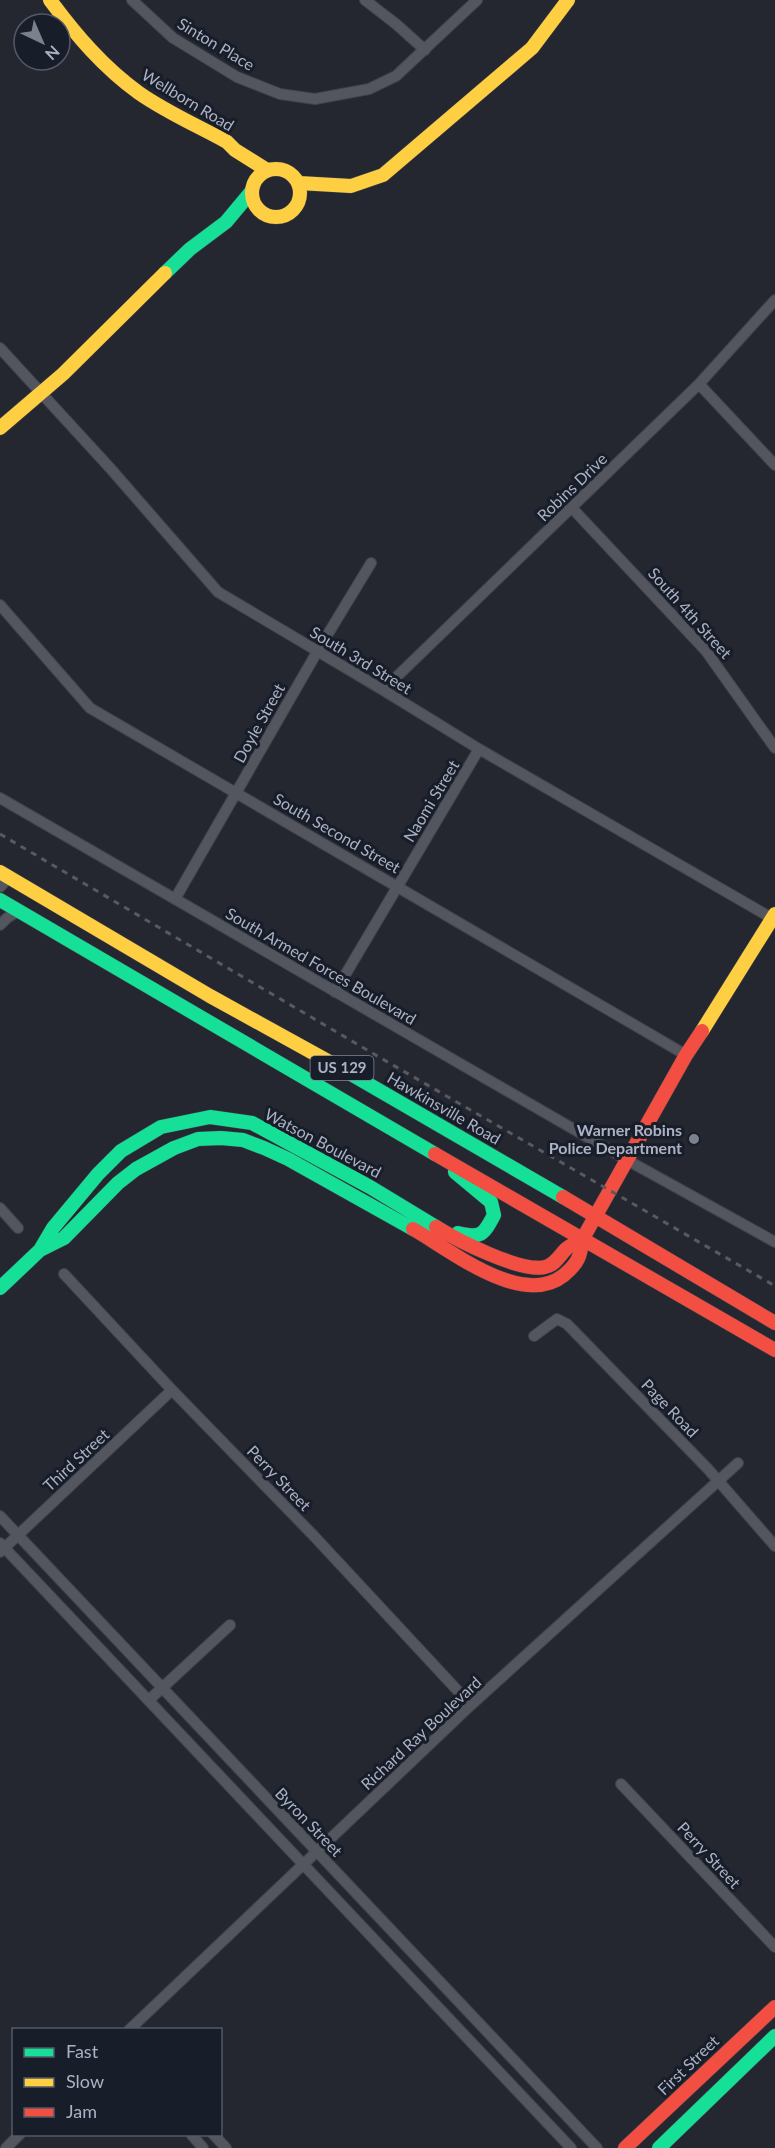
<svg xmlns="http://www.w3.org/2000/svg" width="775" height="2148" viewBox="0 0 775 2148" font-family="Lato,sans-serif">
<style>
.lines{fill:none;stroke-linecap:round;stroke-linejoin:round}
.street-casing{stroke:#404249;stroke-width:12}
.fast-casing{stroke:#404249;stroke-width:15}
.slow-casing{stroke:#404249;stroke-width:15}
.jam-casing{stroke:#404249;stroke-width:15}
.street{stroke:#54565f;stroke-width:10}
.fast{stroke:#16e098;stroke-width:14}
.slow{stroke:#ffcf43;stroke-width:14}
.jam{stroke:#f24e42;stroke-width:14}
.rail{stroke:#575a62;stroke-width:3;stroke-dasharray:6 6;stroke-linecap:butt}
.poi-dot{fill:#7c8190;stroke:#181d2a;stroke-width:2}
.labels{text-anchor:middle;stroke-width:6;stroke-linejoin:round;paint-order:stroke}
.shield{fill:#181d2a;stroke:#808595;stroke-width:1.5}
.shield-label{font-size:15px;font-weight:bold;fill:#acb2c3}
.street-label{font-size:16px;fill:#acb2c3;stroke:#181d2a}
.poi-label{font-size:16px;font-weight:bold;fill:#acb2c3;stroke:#181d2a;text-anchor:end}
</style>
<rect width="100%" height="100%" fill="#242730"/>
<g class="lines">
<g class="street-casing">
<path id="street" d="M132,0L173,38L237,77L280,94L315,99L369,89L396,76L477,0
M365,0L396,24L425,50
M0,348L110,468L218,592L383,690L479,749L775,920
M699,384L775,465
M572,508L706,651L775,748
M0,605L90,708L686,1055
M383,690L699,384L775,300
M0,798L627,1160L775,1242
M0,887L9,877
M175,899L317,652L371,563
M0,925L7,918L18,911
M335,992L479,749
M0,1208L18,1228
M64,1274L172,1390L313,1535L471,1705
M534,1336L557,1319L567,1324L708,1469L775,1546
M0,1516L597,2148
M0,1543L571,2148
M0,1552L172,1390
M149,1700L230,1625
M621,1784L775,1947
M129,2030L471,1705L738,1463
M191,2134L203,2148
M213,2134L226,2148
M6,2148L20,2134"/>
</g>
<g class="fast-casing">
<path id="fast" d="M165,273L190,249L226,222L251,192
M0,900L435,1154
M344,1070L563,1197
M455,1172L491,1202L494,1215C483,1236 481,1238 458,1233
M40,1250L53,1228L98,1174L121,1151L161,1127L210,1117L252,1123L370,1187L436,1227
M0,1288L40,1250L64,1238L118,1183L136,1169L174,1148L198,1139L221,1138L243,1140L264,1148L288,1159L413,1229
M659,2148L775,2036"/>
</g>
<g class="slow-casing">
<path id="slow" d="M50,0C76,35 103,67 139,93C166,112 198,126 227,142L235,150L267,170
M252 193a24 24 0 1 1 48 0a24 24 0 1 1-48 0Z
M299,183L351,186L383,175L532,48L568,0
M0,428L63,374L165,273
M0,872L210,996L344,1070
M702,1031L775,914"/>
</g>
<g class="jam-casing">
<path id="jam" d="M435,1154L775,1350
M563,1197L775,1323
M436,1227C457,1240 521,1273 545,1267C555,1265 559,1256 566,1249C570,1245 577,1243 582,1240
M413,1229C449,1249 522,1309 564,1275C577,1264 581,1257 582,1240L686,1055L702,1031
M625,2148L775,2007"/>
</g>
<use href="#street" class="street"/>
<use href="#fast" class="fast"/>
<use href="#slow" class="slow"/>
<use href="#jam" class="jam"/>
<path class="rail" d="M0,834L379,1057L775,1286"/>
</g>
<circle class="poi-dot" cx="694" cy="1139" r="6"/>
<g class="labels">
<rect class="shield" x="310.5" y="1056" width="63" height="24" rx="4.5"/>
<g class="shield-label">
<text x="342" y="1073">US 129</text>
</g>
<g class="street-label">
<text transform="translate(216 44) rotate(31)" y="6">Sinton Place</text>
<text transform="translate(188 100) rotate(31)" y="6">Wellborn Road</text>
<text transform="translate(572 487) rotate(-44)" y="6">Robins Drive</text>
<text transform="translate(690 613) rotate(48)" y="6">South 4th Street</text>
<text transform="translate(361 660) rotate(31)" y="6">South 3rd Street</text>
<text transform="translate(259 723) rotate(-61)" y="6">Doyle Street</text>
<text transform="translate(431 801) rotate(-59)" y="6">Naomi Street</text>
<text transform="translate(337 833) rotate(30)" y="6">South Second Street</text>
<text transform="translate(321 966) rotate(30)" y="6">South Armed Forces Boulevard</text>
<text transform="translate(444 1108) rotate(30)" y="6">Hawkinsville Road</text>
<text transform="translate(323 1143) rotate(28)" y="6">Watson Boulevard</text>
<text transform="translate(670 1408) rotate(46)" y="6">Page Road</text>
<text transform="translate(76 1460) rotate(-43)" y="6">Third Street</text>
<text transform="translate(279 1478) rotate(46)" y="6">Perry Street</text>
<text transform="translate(421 1733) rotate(-43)" y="6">Richard Ray Boulevard</text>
<text transform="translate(309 1822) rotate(46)" y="6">Byron Street</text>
<text transform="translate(709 1855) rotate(47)" y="6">Perry Street</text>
<text transform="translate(688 2065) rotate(-44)" y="6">First Street</text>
</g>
<g class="poi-label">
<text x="682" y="1136">Warner Robins<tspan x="682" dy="18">Police Department</tspan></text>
</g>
</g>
<rect x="12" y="2028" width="210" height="108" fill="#181d2a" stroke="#535967" stroke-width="1.5"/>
<rect x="24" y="2048" width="30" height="9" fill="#16e098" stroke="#535967" stroke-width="1.5"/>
<text x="66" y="2058" font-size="18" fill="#acb2c3">Fast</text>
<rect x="24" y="2078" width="30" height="9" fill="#ffcf43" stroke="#535967" stroke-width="1.5"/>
<text x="66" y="2088" font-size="18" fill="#acb2c3">Slow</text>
<rect x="24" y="2108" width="30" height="9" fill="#f24e42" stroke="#535967" stroke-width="1.5"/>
<text x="66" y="2118" font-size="18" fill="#acb2c3">Jam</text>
<g transform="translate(42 42) rotate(136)"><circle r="28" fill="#181d2a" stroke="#535967" stroke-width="1.5"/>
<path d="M0-4.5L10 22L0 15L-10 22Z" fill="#7c8190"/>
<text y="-9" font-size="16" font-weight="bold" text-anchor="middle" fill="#acb2c3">N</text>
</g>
</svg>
